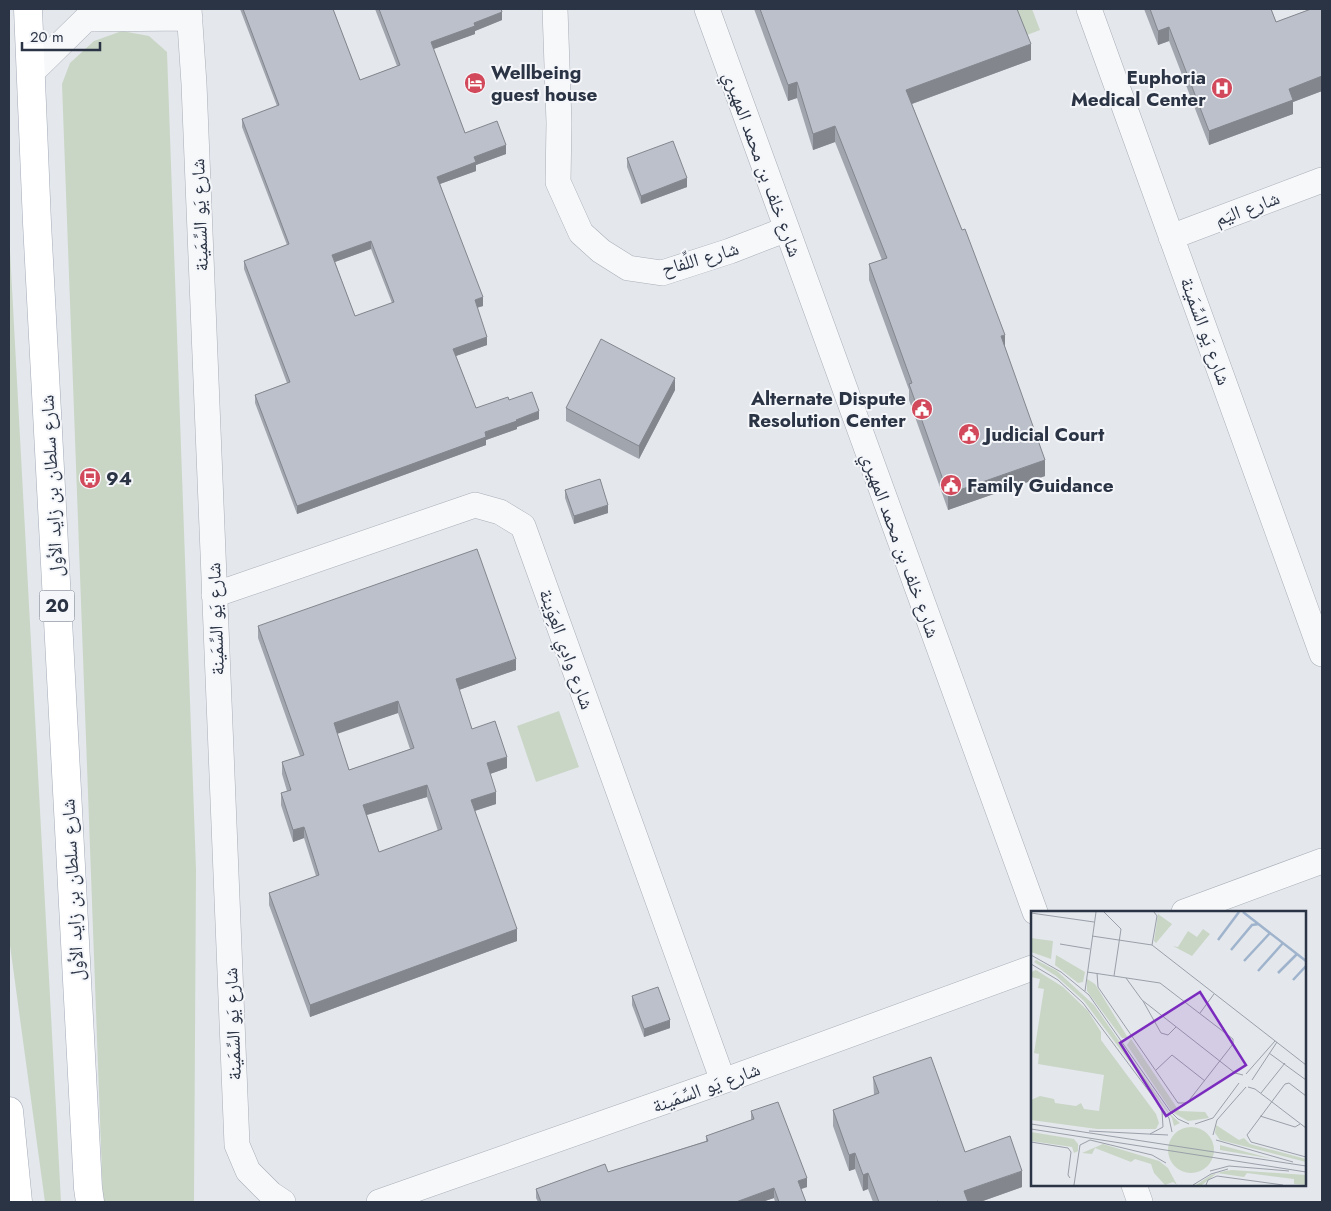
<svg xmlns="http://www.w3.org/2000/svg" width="1331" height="1211" viewBox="0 0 1331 1211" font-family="Jost,'Noto Naskh Arabic',sans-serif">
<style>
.green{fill:#c9d6c5}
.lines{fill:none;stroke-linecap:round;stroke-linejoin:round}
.street-casing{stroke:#a9aeb7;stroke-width:26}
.primary-casing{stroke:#a3abb8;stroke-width:29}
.street{stroke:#f7f8fa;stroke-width:25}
.primary{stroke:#fff;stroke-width:28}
.wall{fill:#a1a5ae;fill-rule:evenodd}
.shaded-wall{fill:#83868d}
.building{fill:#bbc0ca;stroke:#83868d;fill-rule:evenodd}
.labels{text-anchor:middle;stroke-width:4;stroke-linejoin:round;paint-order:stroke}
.shield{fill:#f4f6f9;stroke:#676e7b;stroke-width:1}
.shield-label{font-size:18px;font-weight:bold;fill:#2b3445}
.poi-label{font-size:19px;font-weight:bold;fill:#2b3445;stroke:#f4f6f9;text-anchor:start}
.street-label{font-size:19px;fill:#2b3445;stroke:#f4f6f9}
.inset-river{fill:none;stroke:#9fb4cc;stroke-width:2.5}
.inset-road{fill:none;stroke:#9a9fa9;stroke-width:1}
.view{fill:#7b2cbf;fill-opacity:0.15;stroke:#7b2cbf;stroke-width:2.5}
.inset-edge{fill:none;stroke:#2b3445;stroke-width:2.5}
</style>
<rect width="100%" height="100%" fill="#e4e7ec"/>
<path class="green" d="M1017,9H1032L1040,30L1027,35Z
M122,31L149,36L167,52L196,870L194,1202H103L62,84L70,63L94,41Z
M9,232L61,1202H45L9,938Z
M559,711L579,767L536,782L517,726Z"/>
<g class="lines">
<g class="street-casing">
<path id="street" d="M189,9L194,84L237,1145L248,1171L271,1194L283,1202
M555,9L559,123L558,182L581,233L601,251L628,268L662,273L730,251L787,229
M707,9L1035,912
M1089,9L1322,654
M30,74L86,19L190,18
M1171,237L1322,180
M214,595L475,505L500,512L523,526L723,1081
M1184,912L1322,861
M1134,1185L1140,1202
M379,1202L723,1081L1032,968"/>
</g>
<g class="primary-casing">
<path id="primary" d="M28,9L37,223L88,1188L90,1202
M9,1111L18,1202"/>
</g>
<use href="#street" class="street"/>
<use href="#primary" class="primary"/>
</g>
<path class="wall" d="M240,9H333L360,80L397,66L375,9H501L502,20L475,31V34L433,49L465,133L506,154L476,165V171L440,184L483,306L477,308L487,345L456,356L476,408L509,400L539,419L517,427V429L486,440V445L297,514L255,403V395L287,383L244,269V261L287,245L242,127V119L277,106ZM371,249L392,303L355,316L335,262Z
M754,9H1017L1031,60L912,104L1005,347L1045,476L948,510L909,400V390L869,280V264L882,260L835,142L813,150L797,98L788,101Z
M1144,9H1271L1276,22L1322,9V91L1293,102V114L1209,145L1169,41L1158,45Z
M627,158L687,187L641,204L627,167Z
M675,390L639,459L566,421V408Z
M565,490L608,513L574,524L565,498Z
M258,626L516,670L459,690L472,729L507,768L490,774L496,804L475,811L517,941L310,1017L269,905V893L316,876L304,838L293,842L281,805V793L287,791L282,774V762L300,756L258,638ZM398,713L410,749L349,770L337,733ZM427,797L438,831L379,852L367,815Z
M632,996L670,1028L644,1037L632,1005Z
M873,1077L965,1152L1022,1187L980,1202H873L868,1189L863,1191L855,1169L849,1171L833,1126V1110L874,1095Z
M751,1111L807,1187L801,1189L806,1202H775L774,1198L762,1202H538L536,1198V1189L608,1172L706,1141V1136L751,1120Z"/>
<path class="shaded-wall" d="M502,12V20L475,31V34L431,50V42L474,23Z
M1169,27V41L1158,45V31Z
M1031,44V60L906,106V90Z
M1322,76V91L1293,102V114L1209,145V131L1289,89Z
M797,82V98L788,101V85Z
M835,126V142L813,150V134Z
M506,145V154L476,165V171L437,185V177L474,157Z
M687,178V187L641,204V196Z
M371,241V249L332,263V255Z
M483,297V306L475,308V300Z
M1005,335V351L1001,336Z
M487,337V345L453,357V349Z
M675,378V390L639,459V446Z
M539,411V419L517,427V429L486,440V445L297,514V506Z
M1045,460V476L948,510V494Z
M608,505V513L574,524V516Z
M516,659V670L456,691V679Z
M398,701V713L334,735V723Z
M507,757V768L487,775V763Z
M427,785V797L363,816V805Z
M496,792V804L471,812V800Z
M304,827V838L293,842V830Z
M517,929V941L310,1017V1005Z
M670,1020V1028L644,1037V1029Z
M855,1153V1169L849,1171V1155Z
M1022,1171V1187L980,1202H964V1191Z
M868,1173V1189L863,1191V1175Z
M807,1178V1187L798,1190V1181Z
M774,1188V1198L762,1202H736Z"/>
<path class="building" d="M243,9H333L360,80L400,65L379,9H501L502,12L474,23L475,26L431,42L465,133L497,121L506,145L474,157L476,162L437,177L483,297L475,300L487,337L453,349L476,408L508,397L509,400L532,392L539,411L516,420L517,421L485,432L486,437L297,506L255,395L290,382L244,261L289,244L242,119L279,105ZM371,241L394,302L355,316L332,255Z
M760,9H1017L1031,44L906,90L962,230L965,229L1005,335L1001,336L1045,460L948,494L909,384L912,383L869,264L887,258L835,126L813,134L797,82L788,85Z
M1150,9H1271L1276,22L1311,9H1322V76L1289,89L1293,100L1209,131L1169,27L1158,31Z
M673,141L687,178L641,196L627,158Z
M601,339L675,378L639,446L566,408Z
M600,479L608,505L574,516L565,490Z
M477,549L516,659L456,679L472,729L495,721L507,757L487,763L496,792L471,800L517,929L310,1005L269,893L319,875L304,827L293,830L281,793L291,790L282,762L304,755L258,626ZM398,701L414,748L349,770L334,723ZM427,785L442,829L379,852L363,805Z
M658,987L670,1020L644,1029L632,996Z
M931,1057L965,1152L1010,1136L1022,1171L964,1191L968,1202H939L938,1201L935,1202H879L868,1173L863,1175L855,1153L849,1155L833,1110L879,1093L873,1077Z
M778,1102L807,1178L798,1181L806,1202H779L774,1188L736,1202H541L536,1189L605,1164L608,1172L708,1141L706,1136L754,1119L751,1111Z"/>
<defs>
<g id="hotel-disc" transform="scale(1.125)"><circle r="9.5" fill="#d1495b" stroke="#f4f6f9"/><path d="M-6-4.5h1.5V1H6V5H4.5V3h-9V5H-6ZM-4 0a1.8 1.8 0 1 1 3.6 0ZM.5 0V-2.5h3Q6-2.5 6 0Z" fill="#fff"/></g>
<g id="hospital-disc" transform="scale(1.125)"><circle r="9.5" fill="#d1495b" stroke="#f4f6f9"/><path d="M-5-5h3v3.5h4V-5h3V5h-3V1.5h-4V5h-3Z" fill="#fff"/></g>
<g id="civic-disc" transform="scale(1.125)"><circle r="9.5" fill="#d1495b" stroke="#f4f6f9"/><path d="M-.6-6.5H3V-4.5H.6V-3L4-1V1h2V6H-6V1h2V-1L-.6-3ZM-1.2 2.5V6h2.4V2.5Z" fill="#fff"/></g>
<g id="bus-disc" transform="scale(1.125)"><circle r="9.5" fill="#d1495b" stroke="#f4f6f9"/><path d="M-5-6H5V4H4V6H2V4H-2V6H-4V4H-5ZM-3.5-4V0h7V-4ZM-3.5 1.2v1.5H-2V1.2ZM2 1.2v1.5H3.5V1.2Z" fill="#fff"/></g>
</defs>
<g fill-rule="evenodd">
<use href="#hotel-disc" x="475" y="83"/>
<use href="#hospital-disc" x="1222" y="88"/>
<use href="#civic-disc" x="922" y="409"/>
<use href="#civic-disc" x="969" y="434"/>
<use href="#bus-disc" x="90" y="478"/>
<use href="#civic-disc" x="951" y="485"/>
</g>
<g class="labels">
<rect class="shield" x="39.5" y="590.5" width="35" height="31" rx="4"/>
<g class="shield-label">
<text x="57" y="612">20</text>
</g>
<g class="poi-label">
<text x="491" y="79">Wellbeing<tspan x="491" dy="22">guest house</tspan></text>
<text x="1206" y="84" text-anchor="end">Euphoria<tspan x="1206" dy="22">Medical Center</tspan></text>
<text x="906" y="405" text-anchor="end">Alternate Dispute<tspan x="906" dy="22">Resolution Center</tspan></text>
<text x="985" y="441">Judicial Court</text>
<text x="106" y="485">94</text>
<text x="967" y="492">Family Guidance</text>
</g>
<g class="street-label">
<text transform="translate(763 164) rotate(70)" y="7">شارع خلف بن محمد المهيري</text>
<text transform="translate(1247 208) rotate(-20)" y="7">شارع اليَم</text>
<text transform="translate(199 215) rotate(-92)" y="7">شارع يَو السِّمَينة</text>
<text transform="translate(700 258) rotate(-16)" y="7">شارع اللِّفاح</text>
<text transform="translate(1206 331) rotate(70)" y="7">شارع يَو السِّمَينة</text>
<text transform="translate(51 486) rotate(-93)" y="7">شارع سلطان بن زايد الأول</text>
<text transform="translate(901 545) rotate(70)" y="7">شارع خلف بن محمد المهيري</text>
<text transform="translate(215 619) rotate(-92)" y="7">شارع يَو السِّمَينة</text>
<text transform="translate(567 649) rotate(70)" y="7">شارع وادِي العِوَينة</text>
<text transform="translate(72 890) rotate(-93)" y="7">شارع سلطان بن زايد الأول</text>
<text transform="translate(232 1024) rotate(-92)" y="7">شارع يَو السِّمَينة</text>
<text transform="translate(706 1087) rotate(-20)" y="7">شارع يَو السِّمَينة</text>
</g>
</g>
<g transform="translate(1031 911)">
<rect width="275" height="275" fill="#e4e7ec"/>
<path d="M127,3L141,13L125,32L123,30ZM172,18L179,23L161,45L142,35L147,36L157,20L166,26ZM0,27L22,30L20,48L0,41ZM25,44L54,61L52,71L47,72L24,54ZM5,49L26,60L63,94L139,203L149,212L143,215L141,207L53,90L25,65L3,51ZM5,59L32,76L57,100L70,121V129L125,203L128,212L125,218H66L0,209V189L9,185L23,188L24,192L45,195L50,192L53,198L68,200L73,164L7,153L8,143L3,142L13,78L7,77L9,68L0,66V61ZM56,68L64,73L97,127H91L56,80ZM100,128L148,200L174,201L178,207L157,210L141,201L96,134ZM185,214L208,229L213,227L219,233L275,248V251L189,229L184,222ZM137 239a23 23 0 1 1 46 0a23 23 0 1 1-46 0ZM0,221L43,228L47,233V240L43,242L41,236L0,230ZM72,233L128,250L137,257L146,274L142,271L134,274L123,262L120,253L104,248L100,251L64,237L61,243L51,242ZM189,234L242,248L189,239ZM201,259L275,264V274L263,273V268L216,262L213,266L186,262L171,274H165L180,264L194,260Z" fill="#c9d6c5"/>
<path class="inset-river" d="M212,1L275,50M187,29L208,1M200,39L221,14L228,13M213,50L239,22M227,60L252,32M247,62L266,43M262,69L275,55"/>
<path class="inset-road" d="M73,1L90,18L83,65M0,2L63,11M61,25L121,34L275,154M29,33L59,38M121,34L126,5L123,1M0,44L30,61L58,84L139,200L147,208L158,213M0,53L27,69L52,92L138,207L141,221M56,61L129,72L202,128V133L156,192H147L67,76L66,62M95,67L111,89L204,162L212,164M54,80L65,1M112,90L130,122L137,124L145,116M169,102L183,83M238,142L275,169M125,159L141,144L174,170M215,163L244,130M221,169L246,131M217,176L224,178L275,217M230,182L254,152M275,185L258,172L254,173L216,224L220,231L275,246M229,205L264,216L269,213M0,213L275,255M164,213L182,207L208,172M0,218L275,261M58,220L137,224M119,223L132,216L131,200M182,224L186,209L215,176M59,229L121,244L135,252M185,229L262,251M0,231L37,237L40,241M179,260L198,255L258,260M39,267L37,264L40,241M43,274L49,234L59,229M162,274L180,263L197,258M175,274L177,269L186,265L252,274"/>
<path class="view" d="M169,81L215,154L135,205L89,132Z"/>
<rect width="275" height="275" class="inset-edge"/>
</g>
<rect width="1331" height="1211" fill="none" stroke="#2b3445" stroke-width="20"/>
<path d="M22 42v8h78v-8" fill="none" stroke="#2b3445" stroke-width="2.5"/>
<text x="30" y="42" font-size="15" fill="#2b3445" stroke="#f4f6f9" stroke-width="4" paint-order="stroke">20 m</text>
</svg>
